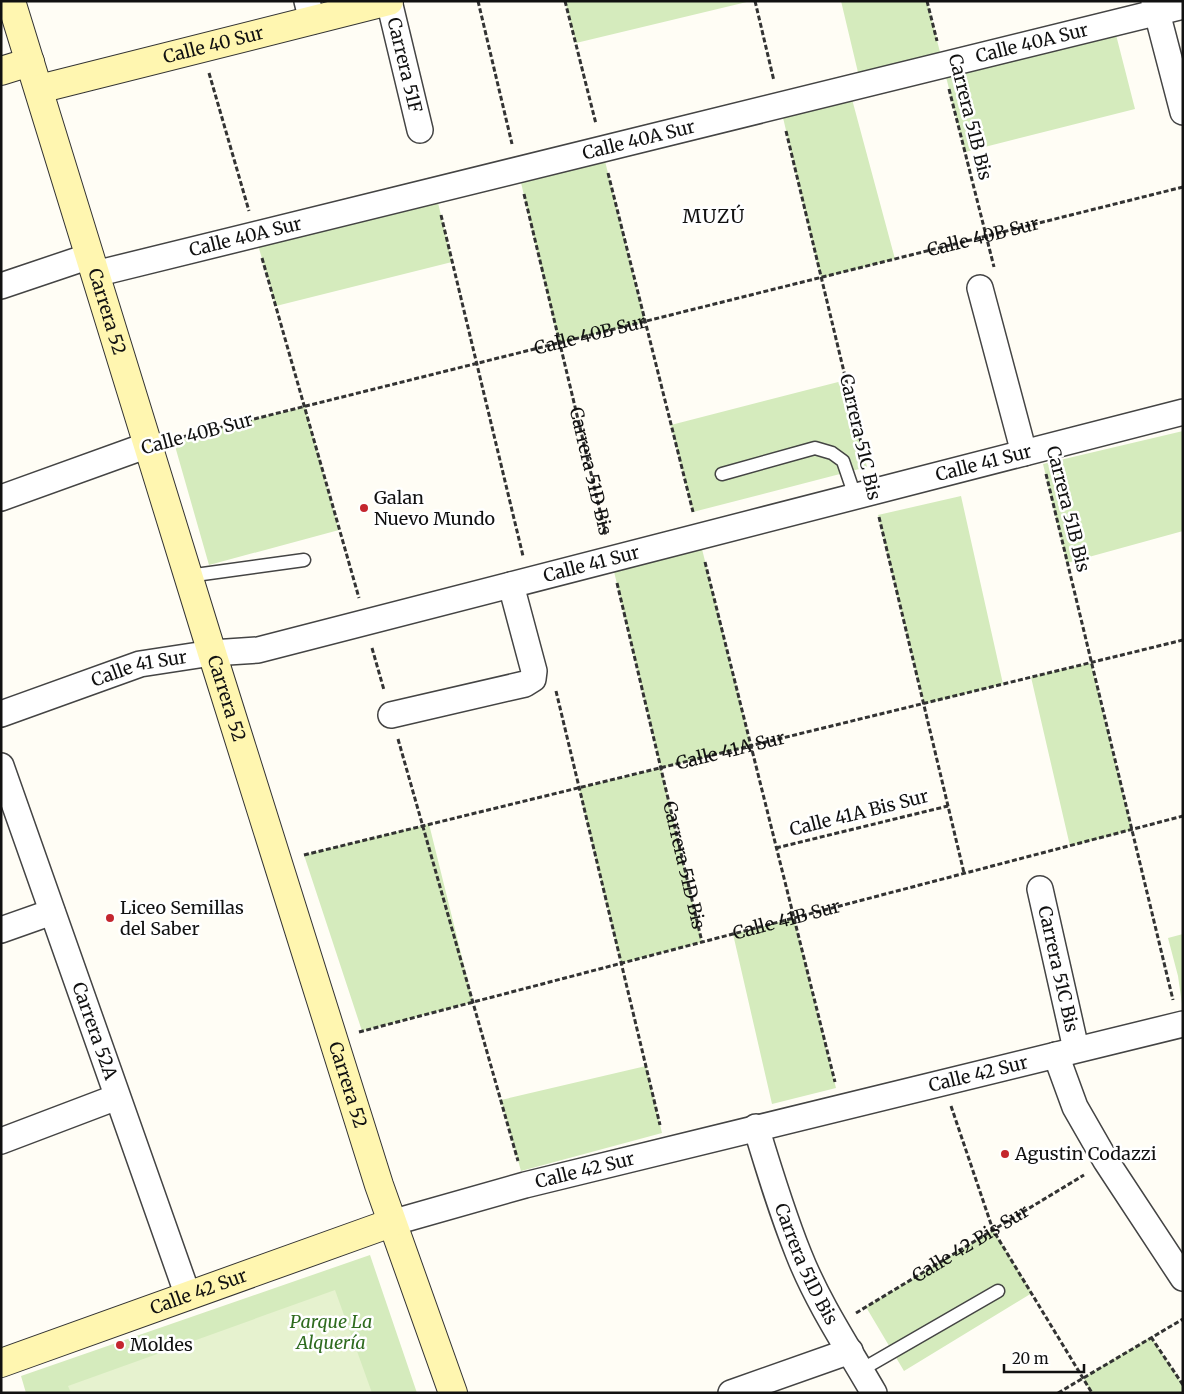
<svg xmlns="http://www.w3.org/2000/svg" width="1184" height="1394" viewBox="0 0 1184 1394" font-family="Merriweather,serif">
<style>
.green{fill:#d5ebbd}
.pitch{fill:#e6f2cf}
.lines{fill:none;stroke-linecap:round;stroke-linejoin:round}
.lane-casing{stroke:#444;stroke-width:15}
.street-casing{stroke:#444;stroke-width:28}
.secondary-casing{stroke:#333;stroke-width:30}
.path{stroke:#333;stroke-width:3;stroke-dasharray:5 2.5;stroke-linecap:butt}
.lane{stroke:#fff;stroke-width:12}
.street{stroke:#fff;stroke-width:25}
.secondary{stroke:#fff6b0;stroke-width:28}
.poi-dot{fill:#c4262e;stroke:#fff;stroke-width:2}
.labels{text-anchor:middle;stroke-width:5;stroke-linejoin:round;paint-order:stroke}
.street-label{font-size:18px;fill:#111;stroke:#fff}
.poi-label{font-size:18px;fill:#111;stroke:#fff;text-anchor:start}
.park-label{font-size:18px;font-style:italic;fill:#2f6b1f;stroke:#fff}
.neighbourhood-label{font-size:19px;letter-spacing:1px;fill:#111;stroke:#fff}
</style>
<rect width="100%" height="100%" fill="#fffdf5"/>
<path class="green" d="M565,1H751L576,43Z
M841,1H927L943,64L1113,23L1135,109L965,152L943,65L861,85Z
M849,88L895,259L821,278L780,105Z
M602,149L645,322L559,343L518,170Z
M435,190L452,262L276,306L255,235Z
M846,380L867,467L693,512L671,425Z
M305,407L339,530L209,565L173,439Z
M1183,431V531L1067,563L1043,464Z
M961,496L1003,684L924,704L878,515Z
M699,537L751,746L661,768L702,942L621,963L579,788L661,768L611,559Z
M1091,663L1132,830L1070,846L1031,677Z
M429,824L473,1002L362,1031L304,855Z
M794,918L836,1088L772,1104L733,934Z
M1183,934V1011L1178,976L1168,938Z
M646,1066L662,1133L521,1171L501,1100Z
M993,1230L1032,1293L904,1371L866,1307Z
M370,1255L417,1393H26L21,1376Z
M1151,1337L1183,1385V1393H1092L1083,1378Z"/>
<path class="pitch" d="M335,1290L372,1393H71L68,1386Z"/>
<g class="lines">
<g class="lane-casing">
<path id="lane" d="M722,474L815,448L832,453L843,461L855,496
M188,576L304,560
M861,1370L998,1291"/>
</g>
<g class="street-casing">
<g id="street">
<path d="M307,1L312,21"/>
<path id="s7" d="M389,1L420,130"/>
<path d="M1154,1L1183,112"/>
<path id="s8" d="M95,274L1183,6"/>
<path d="M1,286L90,256"/>
<path d="M980,288L1024,453"/>
<path d="M1,498L148,445"/>
<path id="s9" d="M1,714L140,664L212,653L258,650L1183,412"/>
<path d="M391,715L525,684L533,679L534,671L511,585"/>
<path id="s10" d="M1,766L188,1296"/>
<path id="s11" d="M1040,889L1076,1049"/>
<path d="M1,930L52,912"/>
<path d="M1056,1055L1075,1107L1106,1161L1183,1278"/>
<path id="s12" d="M756,1127C769,1170 782,1213 799,1255C818,1303 848,1348 874,1393"/>
<path d="M1,1141L117,1097"/>
<path id="s13" d="M391,1223L525,1185L1183,1024"/>
<path d="M731,1393L850,1351"/>
</g>
</g>
<g class="secondary-casing">
<g id="secondary">
<path id="s14" d="M11,1L212,653L379,1185L453,1393"/>
<path d="M1,71L30,62"/>
<path id="s15" d="M39,89L389,1"/>
<path id="s16" d="M1,1363L391,1223"/>
</g>
</g>
<g class="path">
<path d="M478,1L512,144"/>
<path d="M565,1L596,124"/>
<path d="M755,1L774,81"/>
<path d="M927,1L937,41"/>
<path d="M209,73L249,211"/>
<path d="M949,89L994,267"/>
<path d="M786,131L864,455"/>
<path d="M608,173L693,512"/>
<path id="s1" d="M524,194L606,536"/>
<path d="M441,215L523,556"/>
<path d="M262,258L359,598"/>
<path id="s2" d="M174,439L1183,187"/>
<path d="M1046,474L1173,1000"/>
<path d="M879,517L964,873"/>
<path d="M705,562L835,1082"/>
<path id="s3" d="M617,583L702,942"/>
<path d="M372,648L384,690"/>
<path d="M556,691L660,1125"/>
<path d="M398,739L518,1161"/>
<path d="M776,848L948,806"/>
<path id="s4" d="M304,855L1183,640"/>
<path id="s5" d="M359,1032L1183,816"/>
<path d="M951,1106L993,1230L1092,1393"/>
<path id="s6" d="M856,1313L1084,1175"/>
<path d="M1151,1337L1183,1385"/>
<path d="M1058,1393L1183,1319"/>
</g>
<use href="#lane" class="lane"/>
<use href="#street" class="street"/>
<use href="#secondary" class="secondary"/>
</g>
<g class="poi-dot">
<circle cx="364" cy="508" r="5"/>
<circle cx="110" cy="918" r="5"/>
<circle cx="1005" cy="1154" r="5"/>
<circle cx="120" cy="1345" r="5"/>
</g>
<g class="labels">
<g class="street-label">
<text dy="6" stroke="none"><textPath href="#s8" startOffset="965">Calle 40A Sur</textPath></text>
<text dy="6" stroke="none"><textPath href="#s15" startOffset="180">Calle 40 Sur</textPath></text>
<text dy="6" stroke="none"><textPath href="#s7" startOffset="66">Carrera 51F</textPath></text>
<text transform="translate(970 117) rotate(76)" y="6">Carrera 51B Bis</text>
<text dy="6" stroke="none"><textPath href="#s8" startOffset="560">Calle 40A Sur</textPath></text>
<text dy="6" stroke="none"><textPath href="#s8" startOffset="155">Calle 40A Sur</textPath></text>
<text dy="6" stroke="none"><textPath href="#s2" startOffset="834">Calle 40B Sur</textPath></text>
<text dy="6" stroke="none"><textPath href="#s14" startOffset="325">Carrera 52</textPath></text>
<text dy="6" stroke="none"><textPath href="#s2" startOffset="429">Calle 40B Sur</textPath></text>
<text transform="translate(197 434) rotate(-15)" y="6">Calle 40B Sur</text>
<text transform="translate(860 437) rotate(77)" y="6">Carrera 51C Bis</text>
<text dy="6" stroke="none"><textPath href="#s9" startOffset="1016">Calle 41 Sur</textPath></text>
<text dy="6" stroke="none"><textPath href="#s1" startOffset="285">Carrera 51D Bis</textPath></text>
<text transform="translate(1068 509) rotate(76)" y="6">Carrera 51B Bis</text>
<text dy="6" stroke="none"><textPath href="#s9" startOffset="611">Calle 41 Sur</textPath></text>
<text dy="6" stroke="none"><textPath href="#s9" startOffset="146">Calle 41 Sur</textPath></text>
<text dy="6" stroke="none"><textPath href="#s14" startOffset="730">Carrera 52</textPath></text>
<text dy="6" stroke="none"><textPath href="#s4" startOffset="439">Calle 41A Sur</textPath></text>
<text transform="translate(859 813) rotate(-14)" y="6">Calle 41A Bis Sur</text>
<text dy="6" stroke="none"><textPath href="#s3" startOffset="290">Carrera 51D Bis</textPath></text>
<text dy="6" stroke="none"><textPath href="#s5" startOffset="442">Calle 41B Sur</textPath></text>
<text dy="6" stroke="none"><textPath href="#s11" startOffset="82">Carrera 51C Bis</textPath></text>
<text dy="6" stroke="none"><textPath href="#s10" startOffset="281">Carrera 52A</textPath></text>
<text dy="6" stroke="none"><textPath href="#s13" startOffset="606">Calle 42 Sur</textPath></text>
<text dy="6" stroke="none"><textPath href="#s14" startOffset="1135">Carrera 52</textPath></text>
<text dy="6" stroke="none"><textPath href="#s13" startOffset="201">Calle 42 Sur</textPath></text>
<text dy="6" stroke="none"><textPath href="#s6" startOffset="134">Calle 42 Bis Sur</textPath></text>
<text dy="6" stroke="none"><textPath href="#s12" startOffset="146">Carrera 51D Bis</textPath></text>
<text dy="6" stroke="none"><textPath href="#s16" startOffset="210">Calle 42 Sur</textPath></text>
</g>
<g class="poi-label">
<text x="374" y="504">Galan<tspan x="374" dy="21">Nuevo Mundo</tspan></text>
<text x="120" y="914">Liceo Semillas<tspan x="120" dy="21">del Saber</tspan></text>
<text x="1015" y="1160">Agustin Codazzi</text>
<text x="130" y="1351">Moldes</text>
</g>
<g class="park-label">
<text x="331" y="1328">Parque La<tspan x="331" dy="21">Alquería</tspan></text>
</g>
<g class="neighbourhood-label">
<text x="714" y="223">MUZÚ</text>
</g>
</g>
<rect width="1184" height="1394" fill="none" stroke="#111111" stroke-width="5"/>
<path d="M1004 1364v8h80v-8" fill="none" stroke="#111111" stroke-width="2.5"/>
<text x="1012" y="1364" font-size="15" fill="#111111" stroke="#ffffff" stroke-width="4" paint-order="stroke">20 m</text>
</svg>
